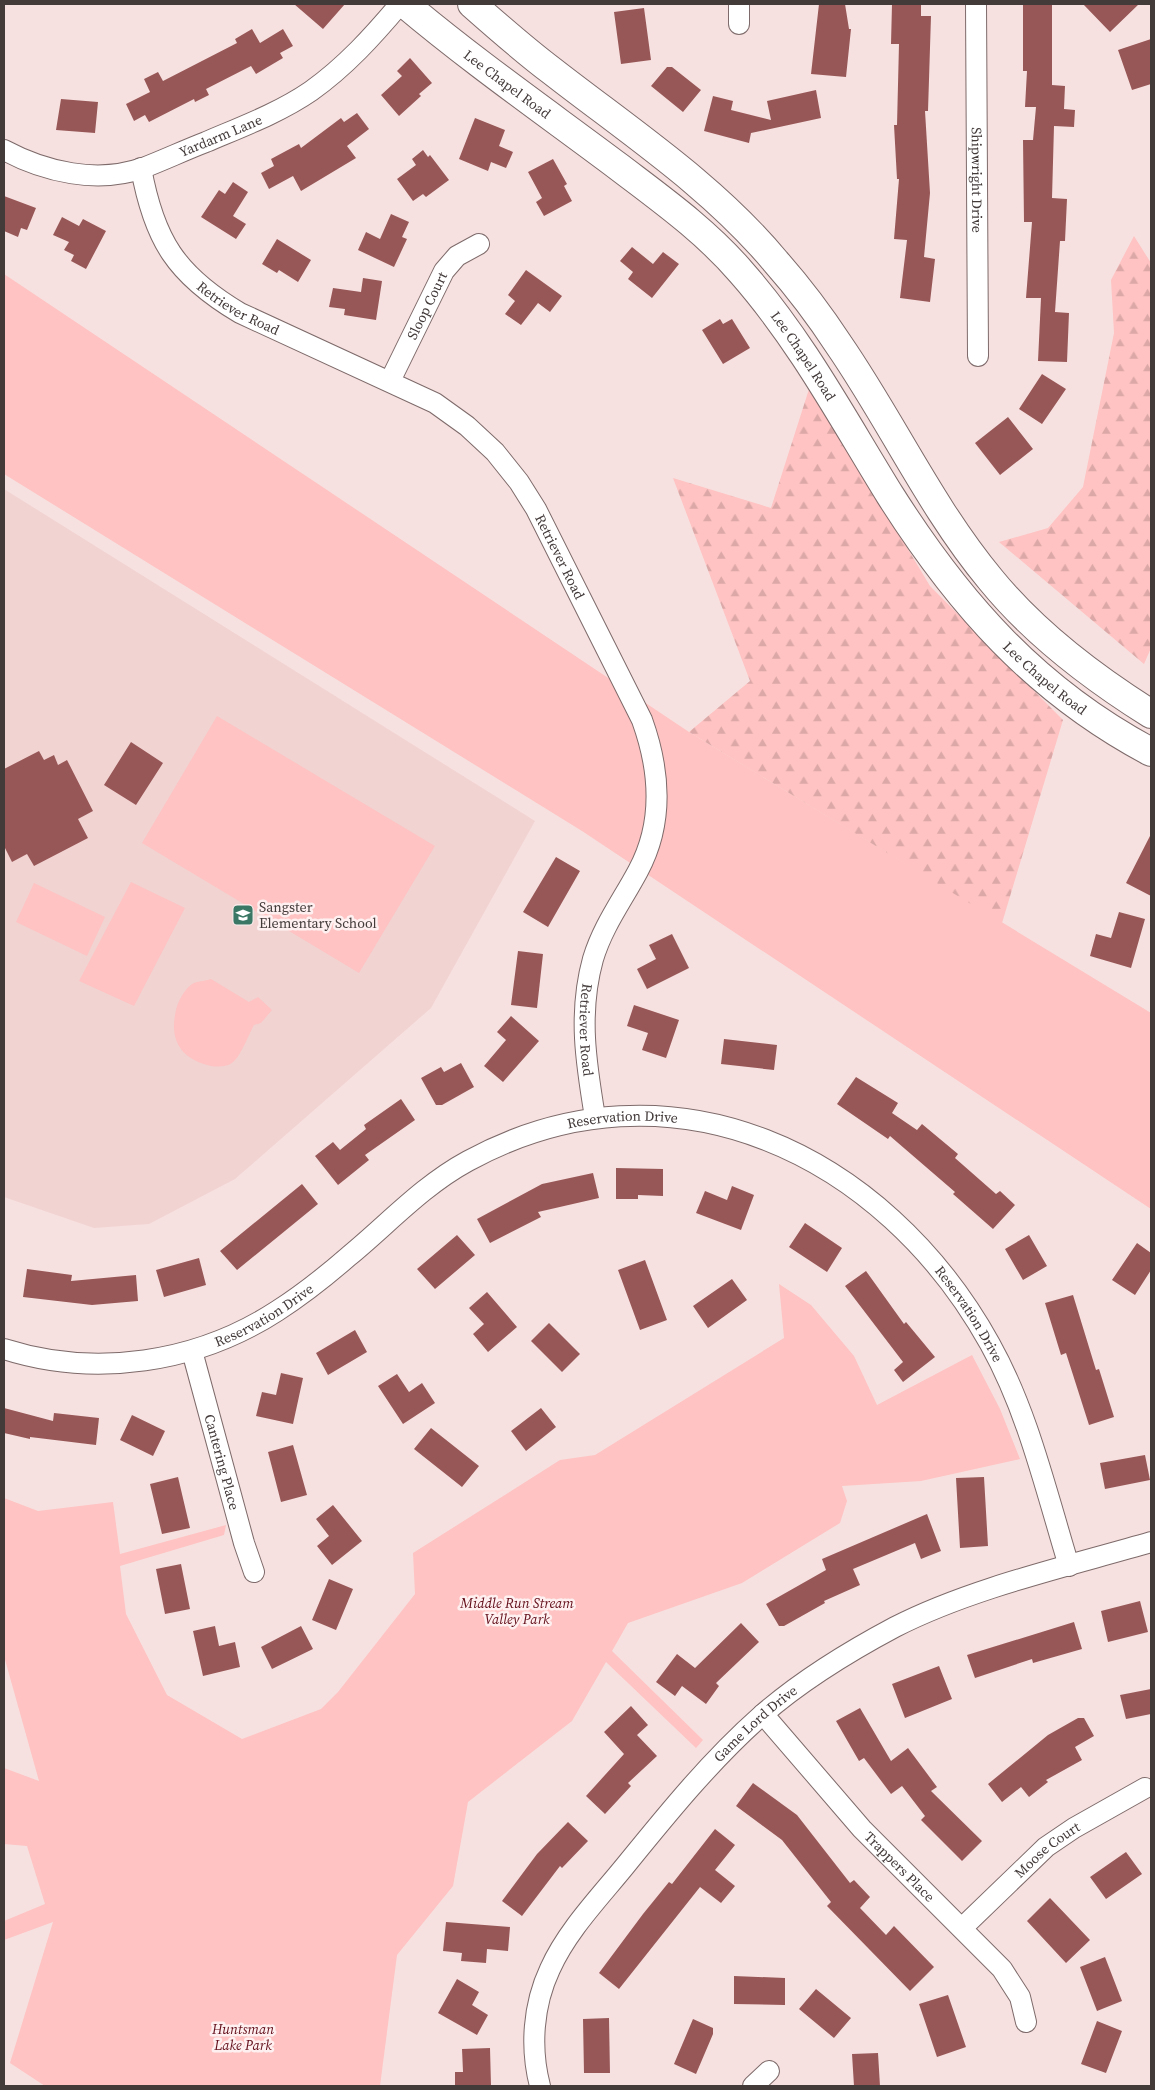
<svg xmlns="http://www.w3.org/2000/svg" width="1155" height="2090" viewBox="0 0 1155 2090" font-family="'Source Serif 4',serif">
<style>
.built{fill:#f1d3d2}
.green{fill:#fec3c2}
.forest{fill:url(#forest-firs)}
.building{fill:#985757}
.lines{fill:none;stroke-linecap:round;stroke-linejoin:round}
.street-casing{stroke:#7e6a6a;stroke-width:22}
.secondary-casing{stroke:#7e6a6a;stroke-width:30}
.street{stroke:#fff;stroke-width:20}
.secondary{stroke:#fff;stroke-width:28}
.labels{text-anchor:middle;stroke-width:5;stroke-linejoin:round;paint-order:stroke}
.street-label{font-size:14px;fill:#433a3a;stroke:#fef0f0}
.poi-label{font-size:14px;fill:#433a3a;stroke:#fef0f0;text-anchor:start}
.park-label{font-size:14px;font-style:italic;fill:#620d19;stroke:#fef0f0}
</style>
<defs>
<pattern id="forest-firs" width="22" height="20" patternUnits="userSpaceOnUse" patternTransform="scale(1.25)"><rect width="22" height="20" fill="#fec3c2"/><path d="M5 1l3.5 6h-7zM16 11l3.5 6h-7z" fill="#dba8a7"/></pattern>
</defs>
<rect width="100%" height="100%" fill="#f7e1e0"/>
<path class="built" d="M4,489L535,821L431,1008L235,1179L149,1224L94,1228L4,1197Z"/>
<path class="green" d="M4,274L689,732L1151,1013V1209L582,831L4,474Z
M217,716L435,846L359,973L142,843Z
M131,882L185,908L134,1006L79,981Z
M34,883L105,917L87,956L16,922Z
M211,979L249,1002L258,997L272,1010L261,1023L254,1025C249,1034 241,1056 233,1062C228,1067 217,1067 211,1066C180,1059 169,1040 176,1010C178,1001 184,990 192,984C197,981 205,981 211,979Z
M779,1284L811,1305L854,1356L877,1405L972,1355L1000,1409L1020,1459L921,1481L842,1486L847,1501L840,1523L742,1583L628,1623L612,1651L703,1740L696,1748L606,1662L572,1721L468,1802L453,1886L397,1955L380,2086H45L10,2063L53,1922L4,1940V1921L45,1904L27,1846L4,1844V1768L39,1781L4,1656V1498L38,1511L113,1502L120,1554L226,1525L224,1535L120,1566L126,1614L167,1695L242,1739L321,1709L338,1692L415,1594L413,1553L560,1460L595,1455L784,1338Z"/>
<path class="forest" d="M1134,236L1151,263V648L1144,664L999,542L1048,528L1083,487L1114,333L1111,280Z
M810,386L930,586L1063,720L1002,923L689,732L750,681L673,478L771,508Z"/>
<path class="building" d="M294,4H345L323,29Z
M819,4H845L849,29H851L846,77L811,74Z
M892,4H921V16H931L928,111H925L930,193L924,257L935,259L930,302L900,298L907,240L894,239L899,179H897L894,125H897L899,44H891Z
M1023,4H1052V85L1065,86L1064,109L1075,110L1074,127L1054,126L1052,198L1067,199L1065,241H1060L1055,312L1069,313L1067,362L1038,361L1041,298H1026L1032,222H1024L1023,140H1033L1036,107H1025L1027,71H1023Z
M1083,4H1139L1110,32Z
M644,8L651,60L621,64L614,12Z
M252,29L260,43L283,29L293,46L280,53L283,58L256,74L251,66L206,89L209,95L195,102L194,99L149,122L145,115L134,121L126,104L150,92L144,79L158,72L163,81L237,43L235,39Z
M1151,39V84L1132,90L1118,50Z
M410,58L432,83L419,94L421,96L399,116L381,95L402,76L397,71Z
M667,67H672L701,90L683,112L651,86Z
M816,90L821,118L751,133L749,143L704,131L713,96L733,101L731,110L771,120L767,101Z
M61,99L98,102L95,133L56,130Z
M357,113L369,129L347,146L356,158L301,191L293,176L269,189L261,173L274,166L271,159L299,144L301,148L341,118L344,122Z
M475,118L505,130L499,146L513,152L506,168L491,162L488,171L459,159Z
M423,150L428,157L430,155L449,180L426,197L423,194L413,201L397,179L416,165L412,159Z
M553,159L567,184L564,186L572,201L544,216L536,202L542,198L528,172Z
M233,182L248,192L233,216L246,224L236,239L201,217L219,190L225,194Z
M4,196L36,208L27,230L21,228L18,237L4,231Z
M391,214L409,222L402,237L407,239L394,267L358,250L366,232L380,239Z
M62,217L79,226L83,219L106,231L86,269L71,261L74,255L64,250L69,242L53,235Z
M277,239L311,260L298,282L279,270L277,273L262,264Z
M632,247L653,264L663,252L679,264L652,298L628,279L633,272L620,261Z
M526,270L562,296L550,312L538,303L521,325L505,314L515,301L508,295Z
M363,278L382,281L376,320L344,315L345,309L329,307L333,288L361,292Z
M720,319L723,324L732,319L750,348L723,364L702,330Z
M1042,374L1066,389L1042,424L1019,409Z
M1008,417L1033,449L1000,475L975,443Z
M131,742L163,763L136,805L104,785Z
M39,751L44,760L54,755L58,765L67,760L93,811L78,819L88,838L34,866L27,854L12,862L4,846V769Z
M1151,834V896L1126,883Z
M556,857L580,871L548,927L523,912Z
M1119,912L1145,919L1131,968L1090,956L1096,934L1111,938Z
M672,934L689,968L647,989L637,969L656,959L649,945Z
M518,951L543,954L537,1008L511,1005Z
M634,1005L679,1020L666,1058L642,1050L648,1033L627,1026Z
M511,1016L539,1041L503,1082L484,1066L506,1040L497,1032Z
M724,1039L777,1045L774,1070L721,1064Z
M461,1063L474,1087L442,1105H436L421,1078L441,1067L444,1072Z
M856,1077L898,1103L892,1113L917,1130L922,1124L958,1154L955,1158L996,1194L1000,1191L1015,1205L993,1229L953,1194L955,1192L890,1136L888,1139L837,1104Z
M401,1099L415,1120L365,1155L369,1160L338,1185L315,1156L333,1142L340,1150L366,1129L364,1125Z
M616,1168L663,1169V1196L638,1195V1199H616Z
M593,1173L599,1198L538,1212L541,1217L490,1243L477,1219L542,1184Z
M302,1184L318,1204L237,1270L220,1251Z
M732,1186L754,1195L741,1230L696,1213L705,1191L727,1200Z
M805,1223L842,1248L827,1272L789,1247Z
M457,1235L475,1255L435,1289L417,1269Z
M1029,1235L1047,1266L1023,1280L1005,1249Z
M1137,1243L1151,1253V1270L1135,1295L1112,1280Z
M199,1258L206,1285L164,1297L156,1270Z
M645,1260L667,1320L640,1330L618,1270Z
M27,1269L72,1275L71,1281L136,1275L138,1301L92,1305L23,1297Z
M866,1271L904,1324L906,1322L935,1357L903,1382L894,1370L903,1362L845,1286Z
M732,1279L747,1300L708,1328L693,1306Z
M487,1292L517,1327L488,1352L473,1334L484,1324L469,1308Z
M1073,1295L1096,1370L1099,1369L1114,1417L1089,1425L1066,1353L1061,1355L1045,1303Z
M549,1323L580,1354L562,1372L531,1341Z
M355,1330L367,1352L328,1375L316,1353Z
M281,1373L303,1378L293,1424L256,1416L262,1392L276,1395Z
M397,1374L409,1392L422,1383L435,1403L403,1424L378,1386Z
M4,1408L53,1421L54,1413L99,1418L96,1445L30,1437V1439L4,1433Z
M541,1408L556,1427L526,1451L511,1431Z
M132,1415L165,1431L153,1456L120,1440Z
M431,1428L479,1466L462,1487L414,1449Z
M293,1445L307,1495L281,1502L268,1452Z
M1145,1455L1150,1480L1105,1489L1100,1463Z
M178,1477L190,1528L162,1534L150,1484Z
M984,1477L988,1546L960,1548L956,1478Z
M333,1505L362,1541L332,1565L317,1546L329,1536L316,1519Z
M927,1514L941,1551L921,1559L915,1543L853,1569L860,1585L824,1601L825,1603L784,1626H779L766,1604L826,1570L822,1559Z
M181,1564L190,1609L165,1614L156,1569Z
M329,1579L353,1589L336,1630L312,1620Z
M1140,1601L1148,1632L1108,1642L1101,1611Z
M1074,1622L1082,1649L1033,1663L1032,1659L975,1678L967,1655Z
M741,1623L759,1642L716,1683L719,1686L706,1704L682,1686L675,1696L656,1682L677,1654L695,1668Z
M215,1626L219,1646L235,1642L240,1667L203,1676L193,1631Z
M301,1626L313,1649L272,1669L261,1647Z
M939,1666L952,1699L905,1718L892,1684Z
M1151,1689V1714L1126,1719L1120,1695Z
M631,1706L648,1725L637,1735L657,1756L628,1783L631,1786L605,1814L586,1796L624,1754L604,1732Z
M860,1708L891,1761L908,1748L937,1787L931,1791L982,1841L962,1861L921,1820L925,1816L902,1786L891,1794L864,1758L859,1761L836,1721Z
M1078,1718H1084L1094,1736L1075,1747L1082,1760L1046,1780L1048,1782L1029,1797L1021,1787L1002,1802L988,1784L1048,1735Z
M753,1783L797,1815L850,1883L854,1880L870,1897L860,1908L886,1935L894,1926L934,1967L910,1991L827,1906L831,1902L782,1840L736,1806Z
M568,1822L588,1841L562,1868L560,1866L522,1916L502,1901L537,1854Z
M715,1829L735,1845L715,1870L735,1886L721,1903L700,1887L619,1989L599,1973L643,1914L669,1882L672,1884Z
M1126,1852L1142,1874L1106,1899L1090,1877Z
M1050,1898L1090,1940L1066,1963L1027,1921Z
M446,1922L510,1927L508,1951L487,1949L486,1963L461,1961L462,1953L443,1951Z
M1105,1957L1122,2001L1097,2011L1080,1967Z
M734,1976L785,1978V2005L734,2004Z
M457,1979L479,1992L472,2005L488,2015L477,2035L438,2013Z
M816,1989L851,2018L834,2038L799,2009Z
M948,1995L966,2047L937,2057L919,2004Z
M609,2018L610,2073H584L583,2019Z
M693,2019L713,2028V2034L696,2074L674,2064Z
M1097,2021L1122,2031L1106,2073L1081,2064Z
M490,2048L491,2086H455V2072H463L462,2049Z
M878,2053L880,2086H854L852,2054Z"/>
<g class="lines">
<g class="street-casing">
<g id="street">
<path d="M739,4V24"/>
<path id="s1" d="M976,4L978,356"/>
<path id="s2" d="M4,150C45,172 97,184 143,168C164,160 185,150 206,142C241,127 279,113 311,91C346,66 373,36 400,4"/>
<path id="s3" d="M141,168C154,240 176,275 240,313L435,403L467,426L495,452L519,482L536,509L642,720C660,770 664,823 638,871C622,901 603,926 593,959C578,1013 586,1063 595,1117"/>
<path id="s4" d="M390,381L444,271L457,256L479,244"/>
<path id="s5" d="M4,1349C95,1378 197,1363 277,1311C302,1295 326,1276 349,1256C388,1224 422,1186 468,1161C670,1051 884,1153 990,1344C1028,1412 1046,1491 1069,1566"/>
<path id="s6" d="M192,1351L244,1543L254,1572"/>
<path id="s7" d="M763,1714L862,1829L1002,1969L1020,1997L1026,2022"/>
<path id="s8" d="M962,1928L1046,1847L1074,1828L1145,1788"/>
<path id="s9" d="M540,2086C530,2048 533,2005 550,1969C567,1931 599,1898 625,1866C668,1813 711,1760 762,1715C802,1680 848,1652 895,1627C971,1588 1069,1566 1151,1542"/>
<path d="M753,2086L769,2071"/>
</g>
</g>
<g class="secondary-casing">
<g id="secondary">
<path id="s10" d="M405,4C474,62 547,113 619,167C661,199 706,231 741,272C801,340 843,419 890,495C959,604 1036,691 1151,752"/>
<path d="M472,4C498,27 524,50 552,71C629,131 713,186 776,262C799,288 820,316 839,345C892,422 931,508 991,580C1035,634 1092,677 1151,714"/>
</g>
</g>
<use href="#street" class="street"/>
<use href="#secondary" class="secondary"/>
</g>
<defs>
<g id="school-square" transform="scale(1.125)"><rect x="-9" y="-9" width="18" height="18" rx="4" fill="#3a7764" stroke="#fef0f0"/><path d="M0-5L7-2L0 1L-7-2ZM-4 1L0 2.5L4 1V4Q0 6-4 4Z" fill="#fff"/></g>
</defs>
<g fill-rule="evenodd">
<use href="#school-square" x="243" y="915"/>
</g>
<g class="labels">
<g class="street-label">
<text dy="5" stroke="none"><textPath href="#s10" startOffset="130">Lee Chapel Road</textPath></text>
<text dy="5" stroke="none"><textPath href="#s2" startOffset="228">Yardarm Lane</textPath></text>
<text dy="5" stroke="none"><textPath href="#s1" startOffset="176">Shipwright Drive</textPath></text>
<text dy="5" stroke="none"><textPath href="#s3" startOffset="179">Retriever Road</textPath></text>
<text dy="5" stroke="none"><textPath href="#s4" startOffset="84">Sloop Court</textPath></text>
<text dy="5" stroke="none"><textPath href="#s10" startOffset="535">Lee Chapel Road</textPath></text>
<text dy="5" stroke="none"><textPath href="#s3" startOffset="599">Retriever Road</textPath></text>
<text dy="5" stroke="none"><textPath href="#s10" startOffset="940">Lee Chapel Road</textPath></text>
<text dy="5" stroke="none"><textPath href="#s3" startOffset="1108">Retriever Road</textPath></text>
<text dy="5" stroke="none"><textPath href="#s5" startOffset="690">Reservation Drive</textPath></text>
<text dy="5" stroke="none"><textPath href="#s5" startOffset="271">Reservation Drive</textPath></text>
<text dy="5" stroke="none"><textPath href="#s5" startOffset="1109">Reservation Drive</textPath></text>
<text dy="5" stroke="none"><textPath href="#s6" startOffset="115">Cantering Place</textPath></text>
<text dy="5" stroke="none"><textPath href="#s9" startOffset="441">Game Lord Drive</textPath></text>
<text dy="5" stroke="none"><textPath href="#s8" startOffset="116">Moose Court</textPath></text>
<text dy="5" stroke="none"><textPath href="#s7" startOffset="205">Trappers Place</textPath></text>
</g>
<g class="poi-label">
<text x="259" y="912">Sangster<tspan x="259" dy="16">Elementary School</tspan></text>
</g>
<g class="park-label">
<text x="517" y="1608">Middle Run Stream<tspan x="517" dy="16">Valley Park</tspan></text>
<text x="243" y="2034">Huntsman<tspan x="243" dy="16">Lake Park</tspan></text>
</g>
</g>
<rect width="1155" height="2090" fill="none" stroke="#433a3a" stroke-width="10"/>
</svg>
